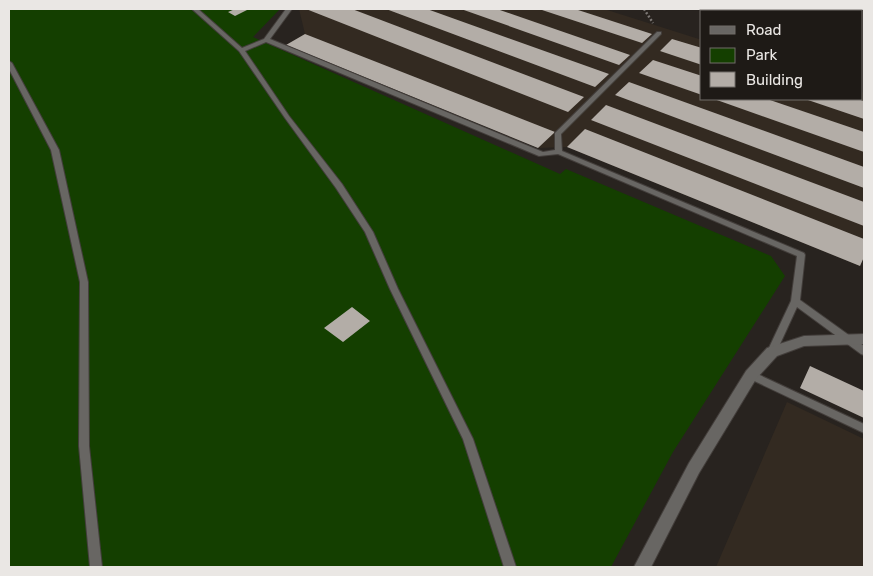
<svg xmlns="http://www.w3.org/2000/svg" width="873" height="576" viewBox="0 0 873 576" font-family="Rubik,sans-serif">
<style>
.built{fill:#332a21}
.green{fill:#143f00}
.building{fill:#b3ada7}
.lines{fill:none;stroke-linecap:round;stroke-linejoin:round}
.service-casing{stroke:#433e3b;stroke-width:2}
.minor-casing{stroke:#433e3b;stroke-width:2}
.path{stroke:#7d7976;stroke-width:2.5;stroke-dasharray:2 2;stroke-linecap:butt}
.service{fill:#686663;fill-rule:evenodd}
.minor{fill:#686663;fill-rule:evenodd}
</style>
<rect width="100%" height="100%" fill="#28231f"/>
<path class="built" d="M299,9H604L702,40V99H862V92L864,93V257L860,266L567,147L538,148L286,45L305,34Z
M787,402L864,439V567H716Z"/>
<path class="green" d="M9,9H280L253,37L560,174L566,169L771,256L785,276L673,452L611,567H9Z"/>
<path class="building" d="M235,9H249L235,16L228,12Z
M306,9H352L584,97L568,112Z
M386,9H427L609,74L595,87Z
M461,9H497L630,55L619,65Z
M539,9H575L652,34L642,43Z
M305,34L555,132L538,148L286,45Z
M672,39L702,48V65L660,51Z
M653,60L702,76V95L639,73Z
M629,82L864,167V188L615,95Z
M714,99H767L864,132V152Z
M805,99H857L864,101V119Z
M606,105L864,202V226L591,120Z
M585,129L864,239V257L860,266L567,147Z
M352,307L370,321L343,342L324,328Z
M810,366L864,391V418L800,388Z"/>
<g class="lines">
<g class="service-casing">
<path id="service" d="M192,9H198L242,48L264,39L286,9H292L270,39L543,152L555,150V133L657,32H661V34L561,134L562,151L804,253L805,255L800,300L864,346V355L861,354L797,307L775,355L772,356L769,355L767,352L791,301L797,256L558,154L539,156L266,42L245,51L289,116L342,184L373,232L398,289L473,439L516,567H504L463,439L390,289L365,232L336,188L285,118L239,51Z
M9,61L12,63L59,150L88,282L89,446L102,567H90L79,446L80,282L51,150L9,69Z
M751,371L864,424V433L748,378L746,375L748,372Z"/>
</g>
<g class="minor-casing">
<path id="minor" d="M864,334V344L804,346L777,356L756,379L699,473L651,567H634L689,463L746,371L767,348L804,336Z"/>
</g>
<path class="path" d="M644,9L653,23"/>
<use href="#service" class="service"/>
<use href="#minor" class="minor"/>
</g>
<rect width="873" height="576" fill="none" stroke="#eae7e4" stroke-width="20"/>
<rect x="700" y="10" width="162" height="90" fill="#1e1a16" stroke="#706c68"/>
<rect x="710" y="26" width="25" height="8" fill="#686663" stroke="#706c68"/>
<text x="746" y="35" font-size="15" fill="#eae7e4">Road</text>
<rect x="710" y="48" width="25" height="15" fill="#143f00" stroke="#706c68"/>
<text x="746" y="60" font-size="15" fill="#eae7e4">Park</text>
<rect x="710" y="72" width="25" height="15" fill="#b3ada7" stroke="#706c68"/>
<text x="746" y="85" font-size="15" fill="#eae7e4">Building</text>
</svg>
